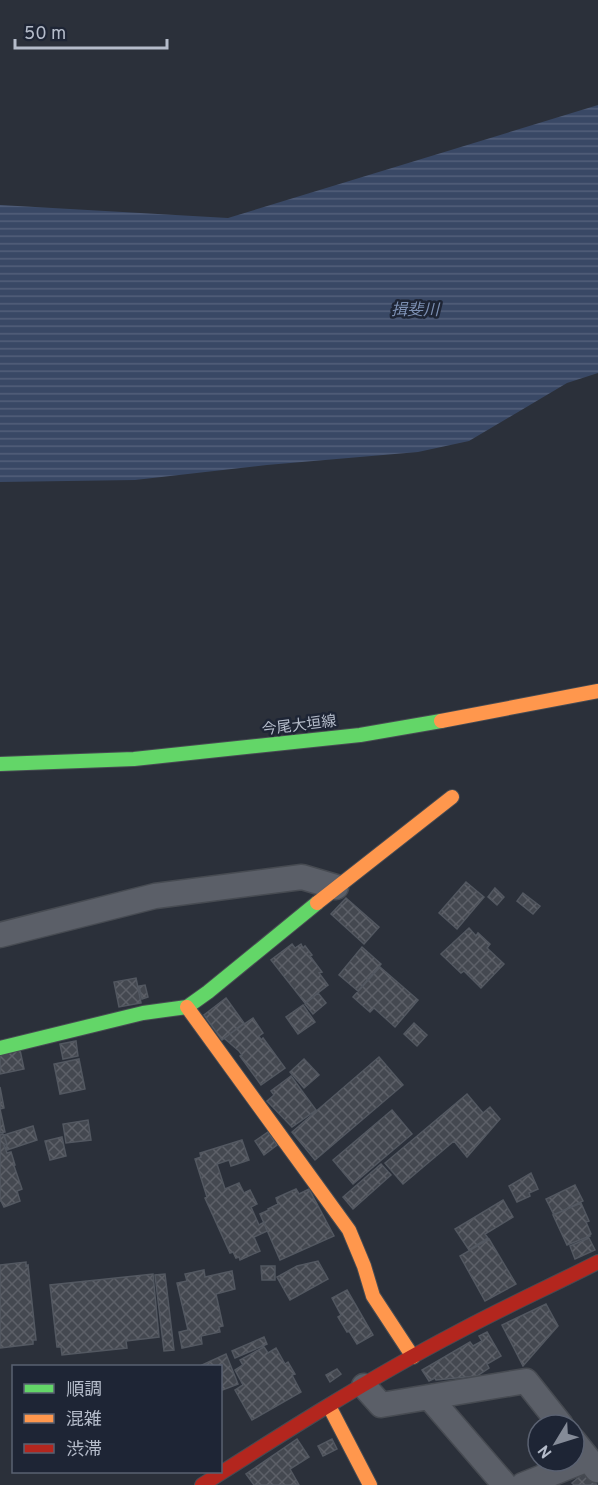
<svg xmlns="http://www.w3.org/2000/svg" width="598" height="1485" viewBox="0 0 598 1485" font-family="Overpass,'Noto Sans JP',sans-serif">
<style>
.water{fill:url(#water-rules)}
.building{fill:url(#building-cross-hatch);stroke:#535861;stroke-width:1.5}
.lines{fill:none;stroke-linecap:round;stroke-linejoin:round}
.street-casing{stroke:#474b52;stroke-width:27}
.fast-casing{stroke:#474b52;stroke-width:16}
.slow-casing{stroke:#474b52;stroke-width:16}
.jam-casing{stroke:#474b52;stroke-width:16}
.street{stroke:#5b5f68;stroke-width:24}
.fast{stroke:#63d668;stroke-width:14}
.slow{stroke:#ff974d;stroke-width:14}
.jam{stroke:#b3261e;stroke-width:14}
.labels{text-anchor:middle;stroke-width:5;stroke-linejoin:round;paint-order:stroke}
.street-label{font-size:15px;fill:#b5bcca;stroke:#1e2535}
.water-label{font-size:16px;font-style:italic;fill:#7c8fb2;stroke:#1e2535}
</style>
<defs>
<pattern id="water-rules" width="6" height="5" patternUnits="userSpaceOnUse" patternTransform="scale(1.5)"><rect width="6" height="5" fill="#394865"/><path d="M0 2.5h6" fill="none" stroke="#53607a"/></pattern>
<pattern id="building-cross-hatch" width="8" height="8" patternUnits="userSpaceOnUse" patternTransform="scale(1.5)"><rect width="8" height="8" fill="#444850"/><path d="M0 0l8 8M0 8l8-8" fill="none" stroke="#5d6068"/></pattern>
</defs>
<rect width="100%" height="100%" fill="#2b303a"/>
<path class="water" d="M598,105V373L567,383L469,441L418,452L267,465L135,480L0,482V205L228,218Z"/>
<path class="building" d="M466,882L484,897L457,929L439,913Z
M495,888L504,897L497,905L488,897Z
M523,893L540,906L533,914L517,901Z
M346,898L379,927L364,944L331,914Z
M469,928L476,936L478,933L490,944L487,948L504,964L481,988L464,971L461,973L441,954Z
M292,944L295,948L301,944L303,948L305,946L312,955L310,956L322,972L319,973L328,985L305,1003L271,960Z
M362,947L381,964L358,991L339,975Z
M380,967L418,1000L395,1027L374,1008L370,1012L353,997Z
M136,978L141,1003L119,1007L114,982Z
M145,985L148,997L142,999L139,986Z
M318,993L326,1003L313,1014L305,1004Z
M226,998L244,1023L222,1040L204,1015Z
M303,1005L315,1022L298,1034L286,1017Z
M253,1018L263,1033L259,1036L261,1040L263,1038L285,1068L261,1085L240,1056L242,1055L239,1051L224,1038Z
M414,1023L427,1035L417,1046L404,1034Z
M76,1041L78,1056L63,1059L60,1044Z
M20,1050L24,1069L0,1074V1054Z
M379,1057L403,1085L315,1160L292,1132Z
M79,1059L85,1089L60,1094L54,1064Z
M304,1059L319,1075L304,1088L290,1072Z
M291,1076L316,1110L292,1127L267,1101L274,1095L271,1091Z
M0,1087L4,1108L0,1109L5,1132L0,1133Z
M467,1094L483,1113L490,1107L500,1119L467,1157L454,1141L403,1184L385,1163Z
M392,1110L412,1134L353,1184L333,1160Z
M88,1120L91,1140L66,1143L63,1124Z
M33,1126L37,1140L7,1150L6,1145L7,1144L4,1135Z
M268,1132L277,1145L264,1155L255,1141Z
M3,1134L7,1144L4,1145L7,1153L11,1152L15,1165L14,1166L22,1189L17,1191L20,1201L4,1207L1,1201H0V1135Z
M62,1137L66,1156L50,1160L45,1141Z
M242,1140L249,1160L231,1166L229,1160L217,1164L225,1189L239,1183L244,1193L250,1190L257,1204L251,1207L259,1225L264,1222L267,1231L254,1237L260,1251L240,1260L239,1257L236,1258L233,1252L230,1253L205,1198L207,1197L195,1159L201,1157L200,1153Z
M381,1164L391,1175L353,1209L343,1197Z
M531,1173L538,1189L529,1193L530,1196L517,1202L509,1186Z
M575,1185L583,1201L554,1215L546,1199Z
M296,1189L299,1194L309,1189L334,1236L280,1260L260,1214L269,1210L268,1209L278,1204L276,1198Z
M503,1200L513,1217L485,1234L488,1238L469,1250L455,1229Z
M581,1203L589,1221L586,1222L591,1234L589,1235L590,1236L567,1245L553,1215Z
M589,1238L595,1250L575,1259L570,1246Z
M489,1239L516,1284L485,1301L460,1256Z
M318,1261L328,1279L290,1300L277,1277L297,1266Z
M26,1262V1266L28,1265L36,1340H33V1344L0,1348V1265Z
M261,1266H275V1280H262Z
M204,1270L205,1277L232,1271L235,1289L216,1294L223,1326L219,1327L220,1332L201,1336L202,1344L182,1348L179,1332L188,1330L177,1283L187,1281L185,1274Z
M153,1274L159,1337L126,1341L127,1348L62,1355L61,1347H57L50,1285Z
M165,1274L174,1350L164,1351L155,1275Z
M347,1290L373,1335L357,1344L349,1331L347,1332L338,1317L341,1315L332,1298Z
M546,1304L558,1326L523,1366L502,1325Z
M487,1332L501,1356L487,1364L489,1368L477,1376L436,1380L435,1378L429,1381L422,1370L470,1342L473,1346L482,1341L479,1336Z
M264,1337L267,1344L235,1358L232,1351Z
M264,1347L268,1353L276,1348L285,1364L288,1362L295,1374L292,1375L301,1392L252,1420L235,1390L243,1385L235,1370L243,1365L240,1360Z
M226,1354L238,1384L220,1391V1366H203L202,1365Z
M337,1369L341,1374L330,1382L326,1375Z
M297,1439L309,1457L290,1469L299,1485H254L246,1474Z
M332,1439L337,1449L323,1456L318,1446Z
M586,1471L597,1485H574L572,1483Z"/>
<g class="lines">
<g class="street-casing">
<path id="street" d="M0,935L155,896L302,877L336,887
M364,1386L381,1405L526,1381L561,1425
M429,1397L505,1485
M574,1441L597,1470
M523,1485L588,1459"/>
</g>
<g class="fast-casing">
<path id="fast" d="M0,764L134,759L360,735L441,721
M0,1048L143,1013L187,1007L208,992L317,903"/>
</g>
<g class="slow-casing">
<path id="slow" d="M441,721L598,691
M317,903L452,797
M187,1007L349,1230L364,1266L373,1296L413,1357
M329,1406L370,1485"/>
</g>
<g class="jam-casing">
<path id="jam" d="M202,1485C285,1432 368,1379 456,1333C502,1308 551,1286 598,1262"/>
</g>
<use href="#street" class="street"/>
<use href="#fast" class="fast"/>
<use href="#slow" class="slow"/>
<use href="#jam" class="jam"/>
</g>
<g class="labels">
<g class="street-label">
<text transform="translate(299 725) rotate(-7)" y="5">今尾大垣線</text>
</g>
<g class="water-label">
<text x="415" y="315">揖斐川</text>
</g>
</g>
<rect x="12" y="1365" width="210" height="108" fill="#1e2535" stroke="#5a6171" stroke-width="1.5"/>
<rect x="24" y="1384" width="30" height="9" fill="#63d668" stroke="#5a6171" stroke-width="1.5"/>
<text x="66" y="1395" font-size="18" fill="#b5bcca">順調</text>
<rect x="24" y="1414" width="30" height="9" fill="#ff974d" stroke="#5a6171" stroke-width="1.5"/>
<text x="66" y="1425" font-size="18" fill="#b5bcca">混雑</text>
<rect x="24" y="1444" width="30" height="9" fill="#b3261e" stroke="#5a6171" stroke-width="1.5"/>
<text x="66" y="1455" font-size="18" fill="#b5bcca">渋滞</text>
<g transform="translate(556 1443) rotate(232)"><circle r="28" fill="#1e2535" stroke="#5a6171" stroke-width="1.5"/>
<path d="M0-4.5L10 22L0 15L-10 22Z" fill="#858b98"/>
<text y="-9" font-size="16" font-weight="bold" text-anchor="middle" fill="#b5bcca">N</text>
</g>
<path d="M15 39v9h152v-9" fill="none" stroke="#b5bcca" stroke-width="3"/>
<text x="24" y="39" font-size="18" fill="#b5bcca" stroke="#1e2535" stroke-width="4.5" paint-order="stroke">50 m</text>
</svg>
